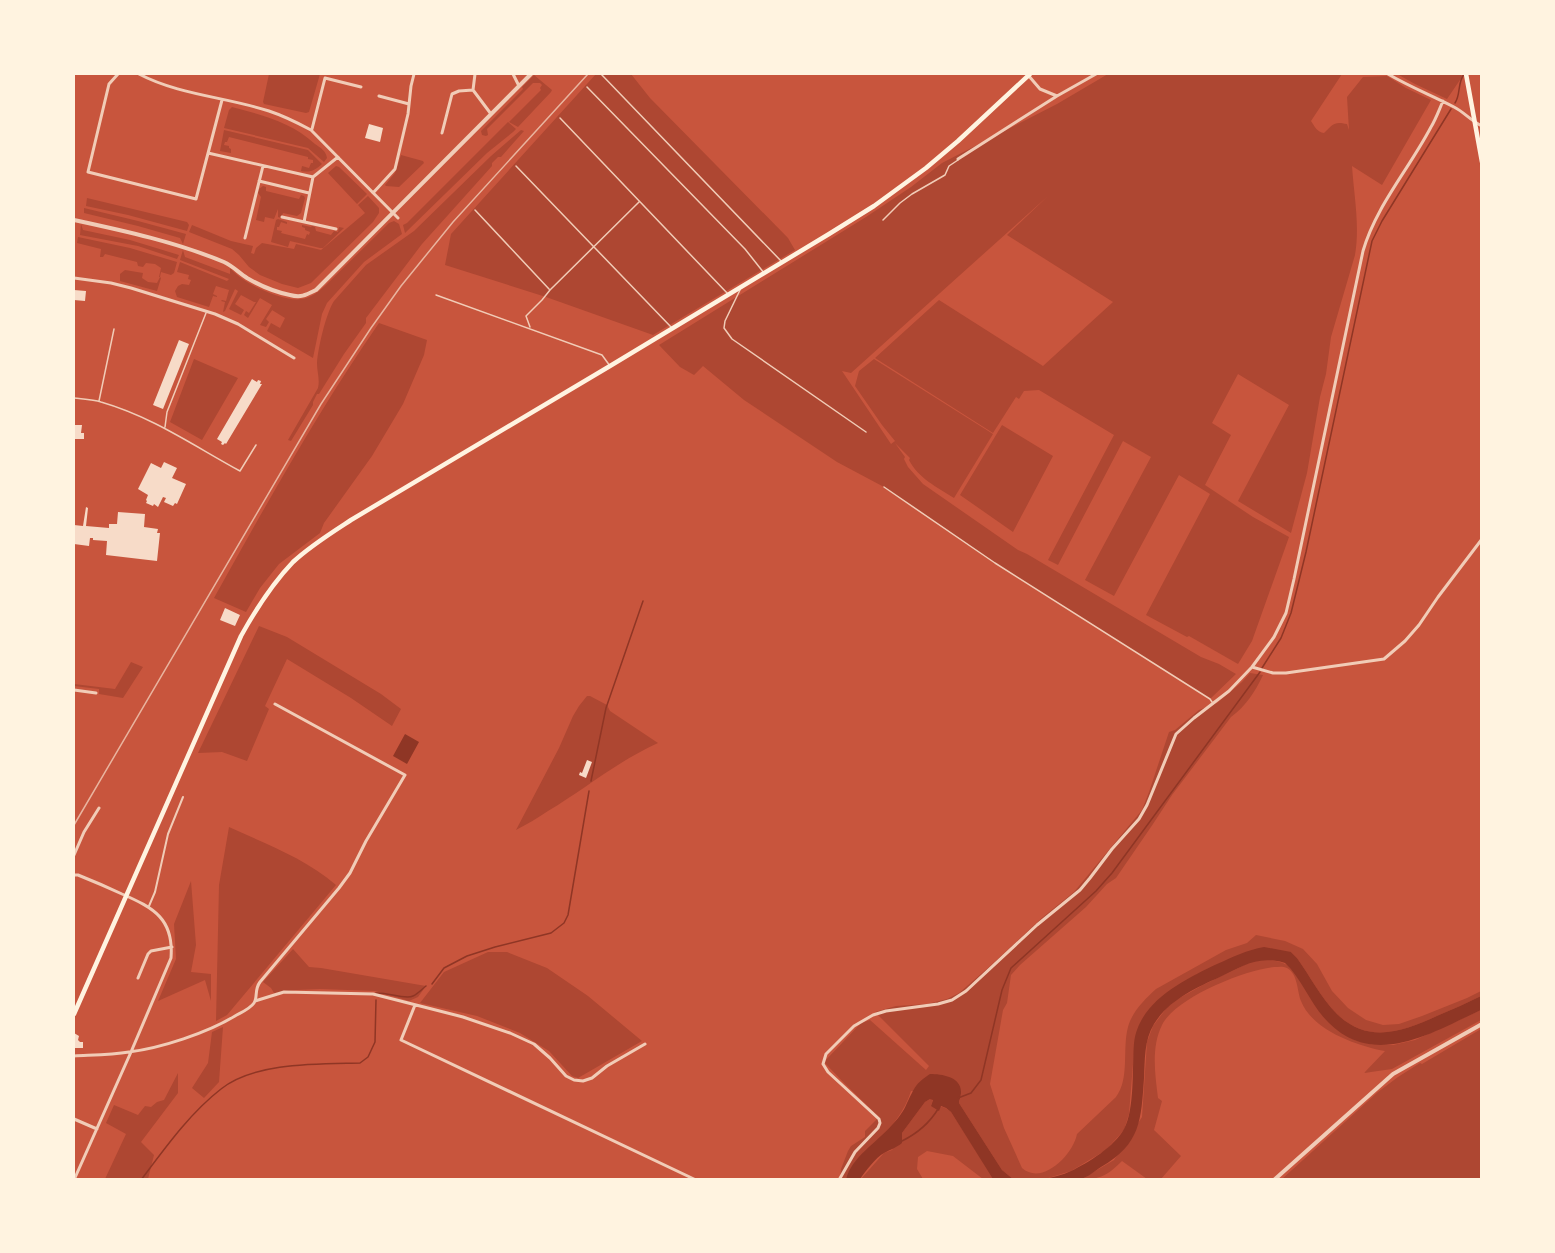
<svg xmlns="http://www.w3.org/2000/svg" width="1555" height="1253" viewBox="0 0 1555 1253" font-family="Overpass,sans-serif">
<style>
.green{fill:#ae4732}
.water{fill:#8f3625}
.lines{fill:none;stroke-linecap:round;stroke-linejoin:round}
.stream{stroke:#8f3625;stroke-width:1.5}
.building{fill:#f7dbc8}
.service{stroke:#f1ccb7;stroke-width:1.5}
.pedestrian{stroke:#f1ccb7;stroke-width:2}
.minor{stroke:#f1ccb7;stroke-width:3}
.tertiary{stroke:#f1ccb7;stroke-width:4}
.secondary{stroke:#fff3e0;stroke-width:4.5}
.rail{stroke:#e9b49f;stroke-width:1.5}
</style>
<rect width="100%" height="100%" fill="#c8553d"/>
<path class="green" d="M269,74H320L309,112L306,113L264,104L263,102Z
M596,74H631L650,98L788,238L795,250L653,335L546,297L445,265L451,234Z
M1108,74H1342L1311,121C1315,127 1317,132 1324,133C1333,124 1334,121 1347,124L1349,130L1347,97L1363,77L1387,76L1406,88L1431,100L1382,185L1352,166C1354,196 1360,226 1355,255L1331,337L1326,374L1320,397L1307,473L1291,533L1238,501L1289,405L1238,374L1212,423L1231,435L1205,485L1253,517L1289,537L1252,641L1238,664L1189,636L1187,637L1146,615L1210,494L1179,475L1114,596L1085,580L1151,457L1123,441L1058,565L1048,560L1114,435L1039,390L1024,391L1019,399L1016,397L993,433L875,358L939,300L1043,366L1113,302L1007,235L1048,196L851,373L842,371L891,444L895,441L882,425L855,386L859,371L874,359L993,434L954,498C937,487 918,478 909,460L910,458L895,443L905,457L904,459L908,467L923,484L1018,550L1027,554L1201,657L1219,664L1236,674L1210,699L995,563L884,487L837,462L744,400L703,366L694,375L680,367L659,345L866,217L911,187L942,163L1057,104Z
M1397,74H1461L1462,77L1447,99L1415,84Z
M534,75L552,90L551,92L518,127L509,122L541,90L540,88L542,85L540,83H533L487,129L488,135L486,136L482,135L481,131L523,89L522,87Z
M232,107C262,115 291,122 315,144C321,148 326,151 327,158L324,162L308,148L224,128L229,110Z
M508,122L516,129L513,132L487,153L405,233L403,225L407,223Z
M224,130L308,150L322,164C315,170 311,173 301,171L302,166L309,168L311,163H313V160L308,159V157L229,137L227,142H225L224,145L229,146V148L231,149V153L220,151Z
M521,130L524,131L501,157H498L492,163V166L422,244L366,318V323L344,354L319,394H317L313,402V405L291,441L288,440L318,388C320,379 317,372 317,363C318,348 326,313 334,301L366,265L414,231L491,156Z
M401,155L423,161L424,163L399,187L386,186L385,185L395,173Z
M336,166L339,167L367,194L357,204L328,173Z
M263,186L266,187V191L299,199L301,195L304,196L305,198L301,213L297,216L283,213L281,218L278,217V209L274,219L265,217L264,222L256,220L261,197L258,193L259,189Z
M368,196L379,208V213L373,222L311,283L298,288L282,284L260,275L249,267L239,255L232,249L189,232L192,225L231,241L253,246L251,253L254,254L256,248L262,243L294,249L296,244L321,250L365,213L358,205Z
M87,198L187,222L189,225L187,231L128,215L86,206Z
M84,208L138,221L186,234L183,244L180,238L138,226L84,213Z
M278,219L287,222V224L281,222L279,227H277V230L282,231L281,233L305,239L307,234L309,235L310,232L305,230V228L302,227V225L311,227L312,226L315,227L316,231L331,235L334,231L338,232L339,227L344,228L323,248H320L290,241L288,247L271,242L276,220Z
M394,221L399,224L402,234L364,262L327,303L322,314L313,358L267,331L271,323L280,328L285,318L272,310L273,309L266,319L269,322L266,327L260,325L272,305L260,298L248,318L244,315L246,311L249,313L256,302H254L241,295L235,304L244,310L241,315L229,309L238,291L235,289L225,311L223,312L225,302L221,301L222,300L226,301L229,290L216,286L213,294L217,296V297L213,296L209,307L177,297L175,291L178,286L182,284L189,285L191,280L188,279L189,275L177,272L180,262L227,281L229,279L180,260L183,250L185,257L230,274V268C234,272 239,277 244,280C255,288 288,302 301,299C311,298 318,292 325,286L389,223Z
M81,224L83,230L130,240L179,255L177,259L138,246L80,235Z
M78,237L130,248L177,262L174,273L171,275L161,272L160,277L161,278L157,291L120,281V274L125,270L143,273L142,278L148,282L157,283L160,277H159L161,268L155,264L146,263L143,267L138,266L137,262L105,254L103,257H100L101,249L77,243Z
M379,323L427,340L424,355L403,404L372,456L324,523L320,533L279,564L260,588L246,612L214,598C266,505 318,411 379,323Z
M194,359L238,378L202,440L170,422Z
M1002,425L1053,456L1013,532L960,495Z
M259,626L287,637L381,694L401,709L392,726L351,698L287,659L265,706L269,709L247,761L222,752L198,753Z
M131,662L143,667L123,698L99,694V689L74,686V684L115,689Z
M1250,673L1263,675C1255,692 1246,706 1231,717L1172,795L1153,824L1116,878L1107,884L1086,907L1020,965L1011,975L1007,1003L1003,1010L990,1084L1004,1128L1022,1168C1042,1186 1073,1155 1077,1134L1116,1097C1130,1078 1122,1050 1128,1027C1132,1012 1144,1000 1156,989L1226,950L1247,943L1256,935L1285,941L1303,949L1317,964L1332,991L1348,1008L1366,1020L1383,1025L1399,1024L1422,1016L1467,998L1481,991V996C1467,1003 1453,1009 1439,1015C1404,1031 1369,1045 1337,1014C1321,998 1310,976 1297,958L1291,952L1197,974L1135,1039L1129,1114L1124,1130L1106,1150L1071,1171L1045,1179H1013L1002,1170L959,1103L961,1094L911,1091C905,1111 891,1128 876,1142C863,1154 851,1163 846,1179H840L841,1169L848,1151L851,1146L865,1137V1131L879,1117L845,1084L824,1062L861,1023L870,1020L926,1070L929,1066L875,1012L896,1006L927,1004L947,999L959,993L989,967L1043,917L1074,892L1142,810L1149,792L1169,732L1175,730L1199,710L1217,703L1242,682Z
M587,696H590L607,705L610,711L658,743C618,761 585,789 548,811C538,818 527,824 516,830L559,748L573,716L579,706Z
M229,827C266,844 305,858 336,885L227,1015L216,1021L219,885Z
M191,881L196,945L191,972L211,974V1001L205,980L158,1001L176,959L174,924Z
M293,949L309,967L321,968L426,986L418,997L409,1001L375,991L320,989L296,990L274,993L271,988L263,982Z
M488,952H507L547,968L588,996L642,1041L578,1078L572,1076L549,1051L520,1033L477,1016L420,1003L444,972Z
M1265,959C1272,961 1282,961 1288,966L1354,1040L1374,1045H1393L1415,1040L1481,1010V1020L1392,1069L1364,1073L1385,1051C1357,1046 1312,1030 1301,1001C1297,991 1298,974 1287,968C1283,966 1278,967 1274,967C1244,970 1175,998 1162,1025C1151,1047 1155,1074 1158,1098L1162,1101L1154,1130L1181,1156L1161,1179H1147L1122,1161C1108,1175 1101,1179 1080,1180L1114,1160L1142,1117L1147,1042L1153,1026L1165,1010L1176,1000L1203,985L1253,961Z
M223,1027L219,1082L204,1098L192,1088L208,1063L212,1032Z
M1481,1029V1179H1282L1378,1092L1398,1077L1420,1063L1422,1064Z
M178,1073V1093L141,1142L154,1155L148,1179H105L126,1134L106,1123L114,1105L138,1115L145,1106L151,1107L157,1102L164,1100Z
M930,1099H933L931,1106C940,1106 944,1106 951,1112L994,1179H983L953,1156L927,1151L918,1157L917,1169L923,1179L860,1180L884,1153L892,1150L902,1137V1133L925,1102Z"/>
<path class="water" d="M405,734L419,742L407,764L393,756Z
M1264,947L1291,952L1297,958C1310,976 1321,998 1337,1014C1369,1045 1404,1031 1439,1015C1453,1009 1467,1003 1481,996V1010C1433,1032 1375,1069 1329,1023C1311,1006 1303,980 1285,963C1257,955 1244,966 1220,977C1195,988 1168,1001 1154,1024C1144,1040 1145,1060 1144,1078C1141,1120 1141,1144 1101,1167C1095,1171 1088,1177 1081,1179C1073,1182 1054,1180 1045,1179C1053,1177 1063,1175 1071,1171C1088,1163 1115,1146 1124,1129C1135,1109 1132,1067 1134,1043C1139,1001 1184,980 1217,964C1233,957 1247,950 1264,947Z
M930,1074C942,1074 962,1077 961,1093C961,1097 959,1100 959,1103L1002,1170L1013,1179H993L951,1112L946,1108L941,1106L939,1111L931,1106L933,1100L930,1099L925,1102L902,1133V1143C896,1148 891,1149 884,1153C876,1157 865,1172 860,1179H846C852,1157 876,1143 891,1126C897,1120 904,1111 907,1103C915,1087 915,1084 930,1074Z"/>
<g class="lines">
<path class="stream" d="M1455,103C1461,94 1457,84 1464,74
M1262,668L1281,638L1291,613L1306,552L1372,241L1382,221L1451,109
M591,781L606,708L643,601
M432,984L444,968L467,956L495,947L551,933L564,923L568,915L589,791
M376,993C387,992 405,1000 413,996C418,994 422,989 426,986
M958,1098L971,1093L981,1080L1002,990L1011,968L1096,891L1112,873L1260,672
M902,1141C918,1133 929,1124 938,1109
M141,1180C165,1148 190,1113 221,1089C254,1062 319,1064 360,1063L368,1057L375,1042L376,1000"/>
</g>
<path class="building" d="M369,124L383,128L380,142L365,138Z
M74,290L86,291L85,301L74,300Z
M179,340L189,344L163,409L153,405Z
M252,379L257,382L258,380L261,381L260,384H262L226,444L225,443L223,445L221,444L222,442L217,439Z
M74,425H82L81,433H84V439H74Z
M164,462L177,468L172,478L186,484L177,504L175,503L173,506L164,502L166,498L163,497L158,507L154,504L153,506L146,503L147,501L146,500L148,495L138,489L151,463L161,468Z
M86,507L88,508L86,526L109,528V524H117L118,512L145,514L144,527L158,529L157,533H160L157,561L106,555L107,541L93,540V538H90L89,546L74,544V525L83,526Z
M225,608L240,615L235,626L220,620Z
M587,760L592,762L586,778L579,775L580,772L582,773Z
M74,1033L79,1036L78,1040L80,1042H83V1048H74Z"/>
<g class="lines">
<path class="service" d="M601,74L782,262
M587,87L745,249L764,273
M560,118L728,294
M516,166L672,328
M475,210L549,289
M883,220L900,203L912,194L945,175L949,166L958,160
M740,290L725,321L724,328L732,339L866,432
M436,295L602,355L610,366
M530,327L526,316L542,300L550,290L639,202
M74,398C83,399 93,399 101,402C153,417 194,446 240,471L256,445
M99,401L114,329
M165,427L167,412L206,313
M884,487L995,563L1210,699L1212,702"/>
<path class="pedestrian" d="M149,906L155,892L168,834L183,797"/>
<path class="minor" d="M118,74L109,84L88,172L196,199L222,100
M139,74C179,95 226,97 269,111C284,116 298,123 311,130L398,218
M475,74L473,90L491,114
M513,74L519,86
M1388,74C1410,87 1431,95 1454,107C1464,112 1471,121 1482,126
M1028,75L1040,89L1057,96
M379,96L409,104
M312,129L325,78L361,87
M442,133L452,94L459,91L473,90
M208,153L313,177L338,157
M958,159L1057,96L1096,74
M259,181L309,193
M373,193L395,169L408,114L411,86L414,74
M282,217L336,229
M304,222L313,177
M245,238L263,166
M74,278L111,283L131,288L215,314L238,324L294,358
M1252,667L1273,673H1286L1384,659L1405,641L1419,625L1438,597L1482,539
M74,690L96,693
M74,855L84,832L99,808
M74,875H78C93,881 107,887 122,894C154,908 174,919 171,958L131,1052L74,1180
M138,978L148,954L151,951L172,947
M255,1001L284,992L373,994L463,1017L510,1033L534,1044L550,1058L566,1076L574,1080L583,1081L592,1078L607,1066L645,1044
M415,1005L401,1040L696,1180
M74,1056C92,1055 111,1055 129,1052C161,1048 207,1033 235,1016C240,1013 250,1009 254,1003C258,997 254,990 260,982L339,888L350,873L366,841L405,775L275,704
M74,1119L97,1129
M839,1180L855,1152L878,1128L880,1123L879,1119L828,1072L823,1064L826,1054L854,1026L873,1015L886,1011L938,1004L952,1000L966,991L1037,925L1080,890L1090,878L1112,849L1139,819L1147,805L1176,734L1194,718L1229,691L1252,667L1274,637L1286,613L1294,579L1363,251C1376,206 1409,169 1431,127C1436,119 1439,110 1443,101"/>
<path class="tertiary" d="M74,220C125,231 176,242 224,262C233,266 239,273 247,278C259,285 275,292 290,295C301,298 306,295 316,290L531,74
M1274,1180L1393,1074L1482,1024"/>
<path class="secondary" d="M1466,74L1482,162
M74,1014L241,636C256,609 272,584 293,562C310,546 331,533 351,520L610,366L829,234L874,206L926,168L958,141L1030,74"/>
<path class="rail" d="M74,825L321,404L371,328L401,286L453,222L588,74"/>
</g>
<rect width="1555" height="1253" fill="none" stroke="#fff3e0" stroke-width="150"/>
</svg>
